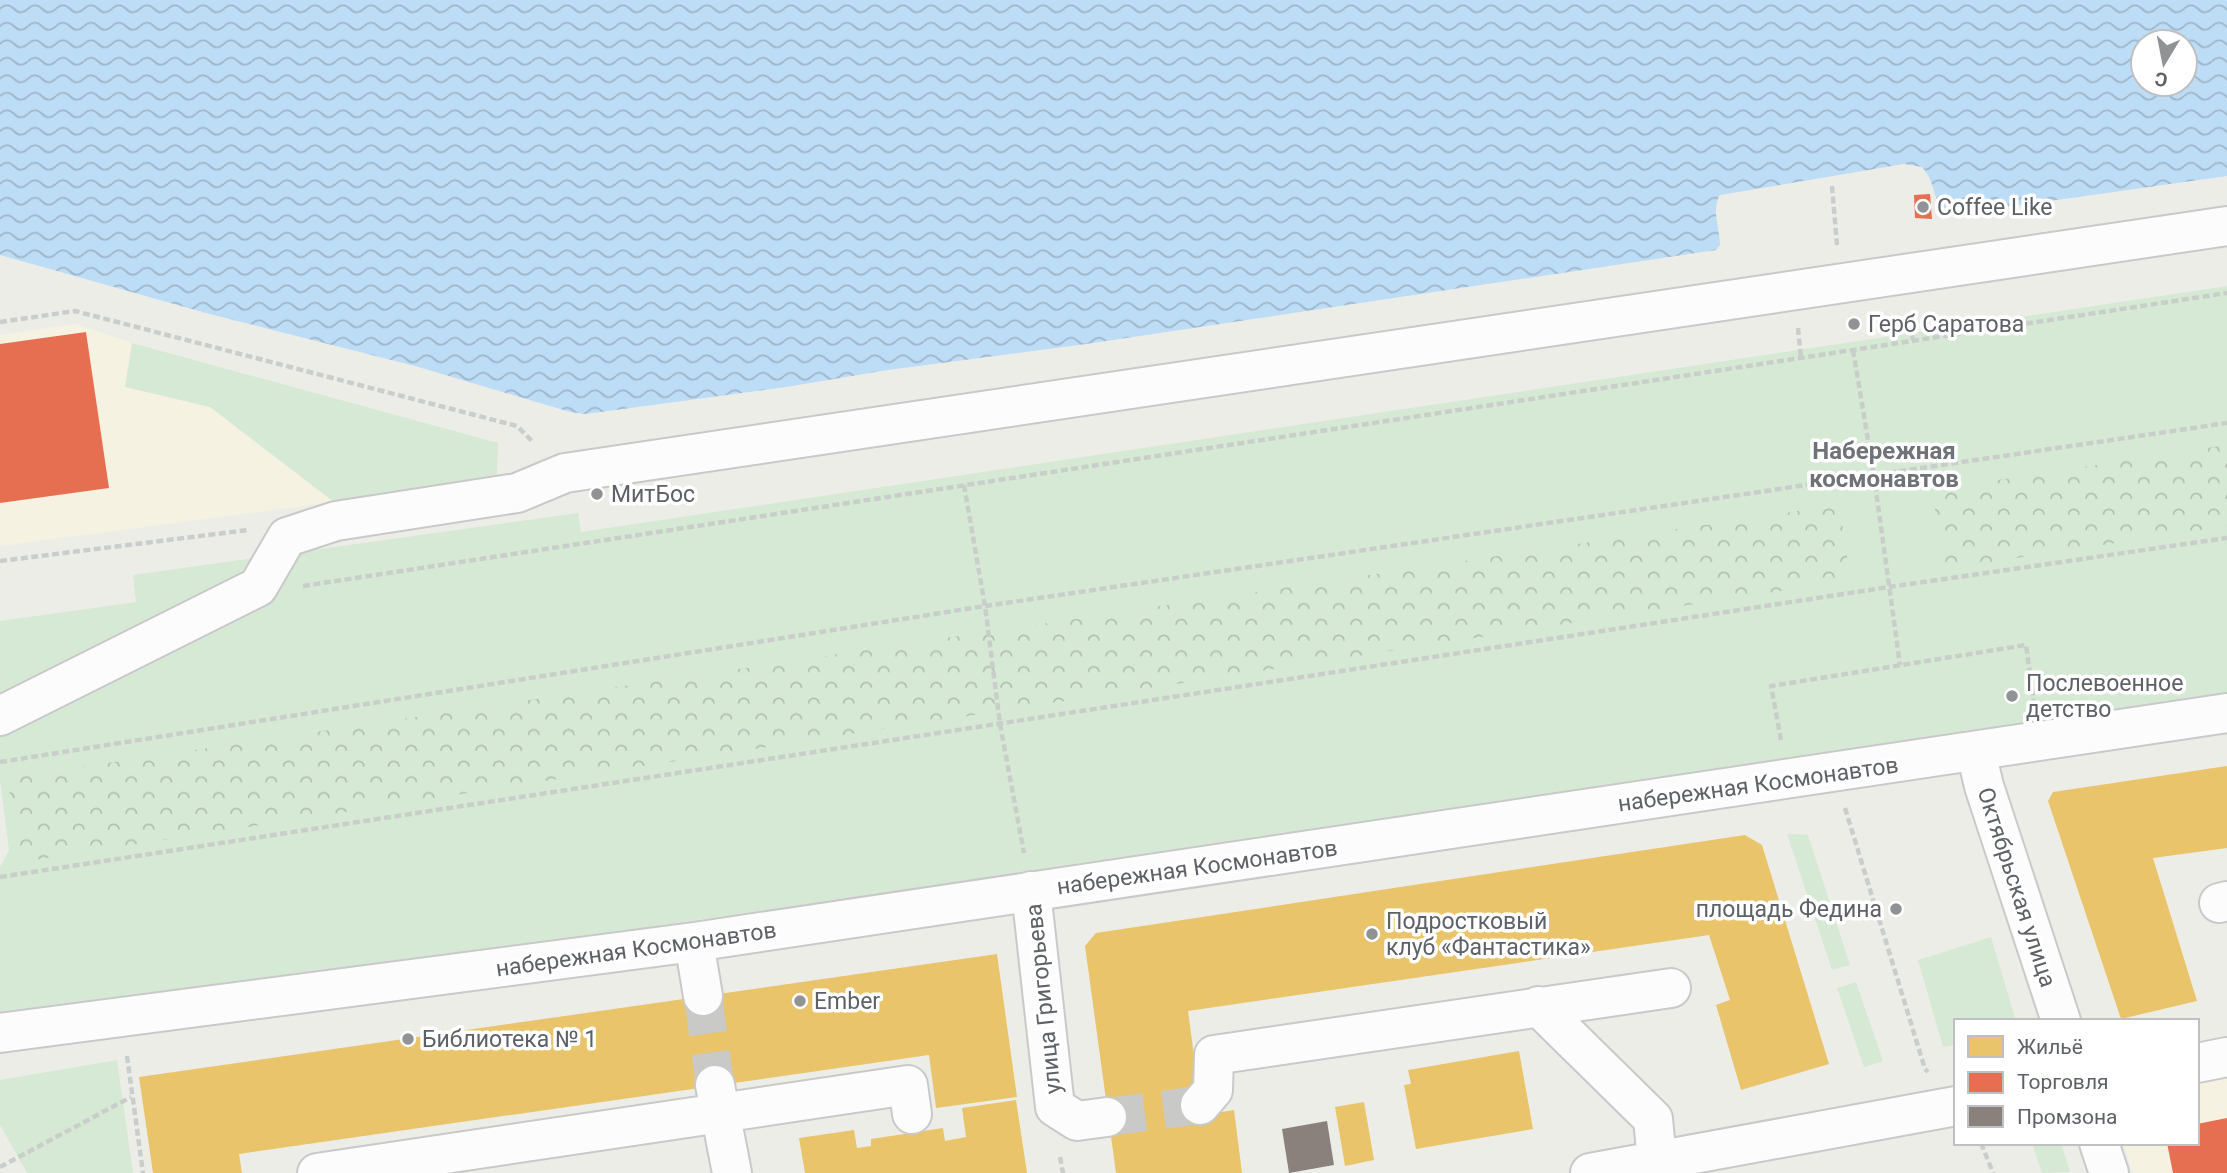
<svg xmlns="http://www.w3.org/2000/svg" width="2227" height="1173" viewBox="0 0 2227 1173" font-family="Roboto,sans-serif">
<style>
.commercial{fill:#f6f2e2}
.grass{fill:#d6e9d5}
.forest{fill:url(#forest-crowns)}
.water{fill:url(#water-waves);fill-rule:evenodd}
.homes{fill:#e9c46a}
.shops{fill:#e76f51}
.industry{fill:#8a817c}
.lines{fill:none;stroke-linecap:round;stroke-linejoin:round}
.minor-tunnel{stroke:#c9cac8;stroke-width:38;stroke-dasharray:38 19;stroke-linecap:butt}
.minor-casing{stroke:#c9c9c9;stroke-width:42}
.path{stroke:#c9cecb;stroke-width:4.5;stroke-dasharray:7 3.5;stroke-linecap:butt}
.minor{stroke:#fcfcfc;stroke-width:38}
.poi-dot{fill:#909294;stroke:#fff;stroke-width:2.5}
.labels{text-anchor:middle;stroke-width:7;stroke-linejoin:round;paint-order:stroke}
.poi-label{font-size:23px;fill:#5e6166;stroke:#fff;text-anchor:start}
.street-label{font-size:23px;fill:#5e6166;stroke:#fff}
.neighbourhood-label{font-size:24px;font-weight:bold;fill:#6f7378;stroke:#fff}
</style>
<defs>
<pattern id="forest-crowns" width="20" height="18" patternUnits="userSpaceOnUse" patternTransform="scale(1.75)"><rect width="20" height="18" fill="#d6e9d5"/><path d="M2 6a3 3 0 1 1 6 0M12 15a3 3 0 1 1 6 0" fill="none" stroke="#b1c0b1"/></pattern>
<pattern id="water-waves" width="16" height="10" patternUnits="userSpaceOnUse" patternTransform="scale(1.75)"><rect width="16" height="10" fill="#bddcf6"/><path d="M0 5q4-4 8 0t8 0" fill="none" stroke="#9db6cb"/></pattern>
</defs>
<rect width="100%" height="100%" fill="#edede8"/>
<path class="commercial" d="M76,324L132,343L126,387L210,407L334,502L0,546V335Z
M2227,1078V1173H2133L2123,1143H2197V1083Z"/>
<path class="grass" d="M2227,286V694L0,1023V867L9,850L0,780V621L136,602L133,575L578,513L581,532Z
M132,343L498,443L497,475L334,502L210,407L125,387Z
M1787,834L1808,835L1850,965L1832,970Z
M1991,937L2016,1021H1956V1045L1943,1047L1918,960Z
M1856,982L1883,1061L1864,1067L1837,988Z
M117,1060L133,1173H27L0,1125V1080Z
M2032,1143H2061L2070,1172L2042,1173Z"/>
<path class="forest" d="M2227,445V526L1944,569L1932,490Z
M1839,505L1851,580L20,862L7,778Z"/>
<path class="water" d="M0,0H2227V176L1964,213C1926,210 1942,190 1922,167L1904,164L1720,195C1711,209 1720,229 1720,245L1716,250L1086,344L888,370L786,387L586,414L570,412L415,366L206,313L0,255ZM2143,42H2185V84H2143Z"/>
<path class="homes" d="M2227,766V848L2153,858L2197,1001L2121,1019L2048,801L2053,792Z
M1745,835L1762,845L1829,1064L1741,1090L1716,1005L1730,1000L1709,935L1188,1011L1202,1115L1234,1110L1242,1173H1116L1085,946L1096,933Z
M997,954L1017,1097L936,1108L929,1055L239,1154L242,1173H153L139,1077Z
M1519,1051L1533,1129L1416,1149L1404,1085L1411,1084L1408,1070Z
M1016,1100L1027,1173H805L799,1138L854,1130L857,1148L871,1146V1139L943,1128L945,1141L966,1137L962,1108Z
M1364,1102L1374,1160L1345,1166L1335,1107Z"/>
<path class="shops" d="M1930,194L1932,219L1915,218L1914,195Z
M86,332L109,488L0,503V344Z
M2227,1118V1173H2173L2167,1143H2197V1124Z"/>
<path class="industry" d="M1327,1121L1334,1165L1289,1173L1282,1129Z"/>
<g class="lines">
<path class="minor-tunnel" d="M703,996L715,1085
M1107,1117L1200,1105"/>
<g class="minor-casing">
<path id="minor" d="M0,716L258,587L287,537L336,521L517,493L565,473L2227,226
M1976,752L1984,786L2061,1021
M1031,891L1055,1107L1077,1121L1107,1117
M2219,903L2227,901
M694,942L703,996
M1538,1006L1653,1119L1657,1161
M0,1033L694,942L2227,713
M2197,1063L2227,1057
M715,1085L732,1173
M1200,1105L1213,1090L1214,1055L1671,988
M2099,1143L2109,1173
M317,1173L908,1085L912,1114
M1590,1173L1956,1106"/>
</g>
<path class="path" d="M1832,186L1837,245
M1908,314L1913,340
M0,322L75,311L517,426L534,443
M1798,328L1801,358
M1853,350L1874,476L1900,665
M964,485L985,606L1000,724L1024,853
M0,561L248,530
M303,586L2227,293
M1781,740L1771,686L2026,645L2034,703
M0,762L985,606L2227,423
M1845,808L1925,1069L1928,1072
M0,877L1889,587L2227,538
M127,1056L143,1173
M1981,1143L1993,1173
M1060,1157L1063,1173
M0,1167L131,1097"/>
<use href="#minor" class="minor"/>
</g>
<g class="poi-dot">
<circle cx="1923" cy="207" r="7"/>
<circle cx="1854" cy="324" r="7"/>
<circle cx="597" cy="494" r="7"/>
<circle cx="2012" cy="696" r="7"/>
<circle cx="1896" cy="909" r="7"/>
<circle cx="1372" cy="934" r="7"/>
<circle cx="800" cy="1001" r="7"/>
<circle cx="408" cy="1039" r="7"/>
</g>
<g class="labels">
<g class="poi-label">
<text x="1937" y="215">Coffee Like</text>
<text x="1868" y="332">Герб Саратова</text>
<text x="611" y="502">МитБос</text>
<text x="2026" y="691">Послевоенное<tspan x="2026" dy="26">детство</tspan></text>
<text x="1882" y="917" text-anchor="end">площадь Федина</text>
<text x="1386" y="929">Подростковый<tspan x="1386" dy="26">клуб «Фантастика»</tspan></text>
<text x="814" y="1009">Ember</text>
<text x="422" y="1047">Библиотека № 1</text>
</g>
<g class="street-label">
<text transform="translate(1758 784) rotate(-8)" y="8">набережная Космонавтов</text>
<text transform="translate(1197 867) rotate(-8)" y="8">набережная Космонавтов</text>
<text transform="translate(2017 887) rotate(72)" y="8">Октябрьская улица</text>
<text transform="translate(636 949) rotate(-8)" y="8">набережная Космонавтов</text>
<text transform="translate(1043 999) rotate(-96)" y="8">улица Григорьева</text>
</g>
<g class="neighbourhood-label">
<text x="1884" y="459">Набережная<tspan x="1884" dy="28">космонавтов</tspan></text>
</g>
</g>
<rect x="1954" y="1019" width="245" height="126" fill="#ffffff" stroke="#bfc0c2" stroke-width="2"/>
<rect x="1968" y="1036" width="35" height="21" fill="#e9c46a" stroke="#bfc0c2" stroke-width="2"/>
<text x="2017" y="1054" font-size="21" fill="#5e6166">Жильё</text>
<rect x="1968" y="1072" width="35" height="21" fill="#e76f51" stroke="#bfc0c2" stroke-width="2"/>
<text x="2017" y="1089" font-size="21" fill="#5e6166">Торговля</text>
<rect x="1968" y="1106" width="35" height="21" fill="#8a817c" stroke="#bfc0c2" stroke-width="2"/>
<text x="2017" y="1124" font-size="21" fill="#5e6166">Промзона</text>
<g transform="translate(2164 63) rotate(190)"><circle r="33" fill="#ffffff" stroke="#bfc0c2" stroke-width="2"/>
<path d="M0-5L12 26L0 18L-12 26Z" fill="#909294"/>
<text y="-10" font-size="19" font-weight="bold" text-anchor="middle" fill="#5e6166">С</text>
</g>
</svg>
